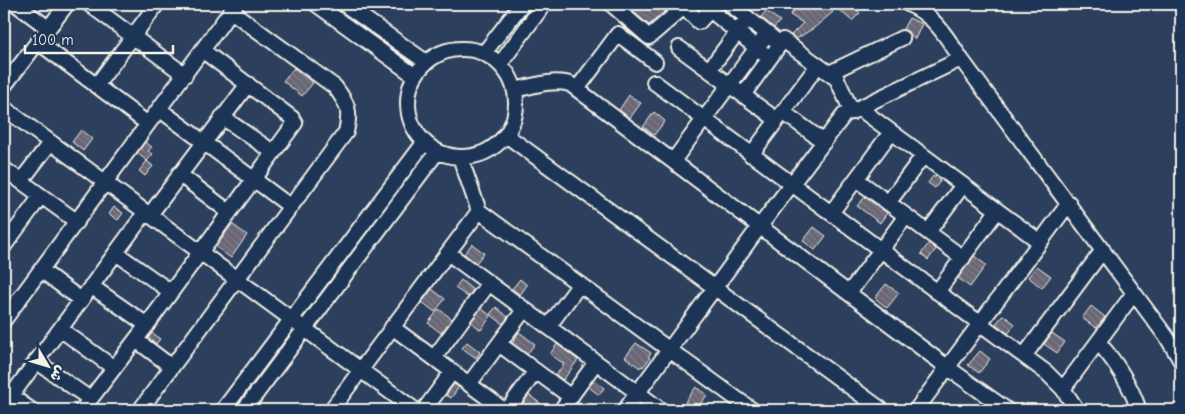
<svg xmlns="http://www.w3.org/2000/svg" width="1185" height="414" viewBox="0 0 1185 414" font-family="'Comic Neue','Playpen Sans Arabic',sans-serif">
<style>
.building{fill:url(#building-back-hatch);stroke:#f4f1e8}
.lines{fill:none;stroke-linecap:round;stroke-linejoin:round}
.minor-casing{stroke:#f4f1e8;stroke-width:18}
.minor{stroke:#1d3557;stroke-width:14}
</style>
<defs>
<pattern id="building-back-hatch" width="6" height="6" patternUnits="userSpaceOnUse" patternTransform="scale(1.25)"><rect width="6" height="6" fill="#696674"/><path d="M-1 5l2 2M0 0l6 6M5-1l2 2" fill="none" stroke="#7f7c88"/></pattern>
</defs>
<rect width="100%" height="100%" fill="#2c3f5d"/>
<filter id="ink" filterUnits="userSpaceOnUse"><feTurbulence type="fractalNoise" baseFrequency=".02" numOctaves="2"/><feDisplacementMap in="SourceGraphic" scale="10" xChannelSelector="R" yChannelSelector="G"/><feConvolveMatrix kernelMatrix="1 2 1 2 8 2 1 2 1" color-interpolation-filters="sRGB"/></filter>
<g filter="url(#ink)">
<path class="building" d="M624,4H672V5L649,25Z
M786,4H824L833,12L814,28L796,39L791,35L803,23L790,15L794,10Z
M841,4H851L860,13L852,21L837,8Z
M766,11L780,21L774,28L761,17Z
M909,18L922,24L915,39L903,29Z
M294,68L313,83L302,96L283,81Z
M629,95L641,103L630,118L619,110Z
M654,112L665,121L654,135L643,127Z
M81,130L92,139L83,151L72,142Z
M145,142L152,147L148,151L153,154L147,161L137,153Z
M147,161L153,166L145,176L139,171Z
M933,176L940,181L935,188L928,183Z
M865,197L887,213L880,223L857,206Z
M114,207L123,213L118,220L109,214Z
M232,224L247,235L231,258L216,247Z
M814,227L826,236L815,250L803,241Z
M929,243L936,249L928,260L921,254Z
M472,244L484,253L476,263L464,254Z
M974,256L986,265L970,287L958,278Z
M1037,266L1051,276L1042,288L1028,277Z
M520,279L527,285L520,295L512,289Z
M461,280L473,290L468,297L455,288Z
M886,284L899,293L887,308L875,298Z
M432,289L445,299L435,312L422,302Z
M1091,306L1105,317L1096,328L1082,318Z
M496,307L508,317L503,324L490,314Z
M481,308L491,316L481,330L471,322Z
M439,309L452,319L441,333L428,323Z
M1003,315L1015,324L1008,334L996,324Z
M519,332L535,344L527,354L512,343Z
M152,333L160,339L156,344L148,338Z
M1052,333L1065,342L1057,353L1044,344Z
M467,342L480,352L476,358L462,348Z
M636,343L651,353L648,357L650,358L643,367L641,366L640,368L625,357Z
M557,344L578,360L563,380L556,375L564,364L550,354Z
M980,351L990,359L979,373L968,365Z
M594,380L604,388L599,395L589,387Z
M454,384L459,387L451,398L446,395Z
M696,387L707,395L696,410L685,402Z
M529,395L541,404L536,410H518Z
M578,402L590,410H576L573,408Z"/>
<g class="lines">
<g class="minor-casing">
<path id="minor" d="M16,4L48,28
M89,4L185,75
M316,4L415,76
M344,4L426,62
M611,4L649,37L684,7
M681,4L699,22L710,10L763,53
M730,4L774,39
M908,4C934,15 946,36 961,59L1168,339L1181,361
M38,42L148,124
M679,48L777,120
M408 103a54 54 0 1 1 108 0a54 54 0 1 1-108 0Z
M484,53L522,4
M500,64L544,4
M709,70L748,18
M829,73L902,38
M654,82L1047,373L1063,389L1077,410
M4,86L67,4
M96,86L157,4
M577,89L618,34L655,62
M515,90C533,86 552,79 570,84L947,367L1007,410
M743,95L783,40L837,79L852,112
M4,108L415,410
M859,108L1040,242
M159,109L291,207
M783,112L824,142
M222,117L273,152
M506,135L882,410
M751,155L818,65
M460,157L479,211L752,410
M673,161L767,34
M4,169L76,221
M179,174L229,212
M856,179L963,258
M21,181L50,143
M888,203L923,156
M831,213L891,132
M149,216L248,84
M928,232L963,185
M4,246L41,196
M116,253L171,292
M448,253L661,410
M41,270L81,300
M91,286L147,325
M937,292L997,211
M849,293L906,216
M4,320L236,4
M392,327L504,410
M548,327L580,284
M60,329L114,368
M136,340L172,367
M1098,342C1116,362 1130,384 1139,410
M499,344L571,397
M1024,356L1103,250
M434,358L489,283
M36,361L90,399
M469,384L524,310
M1063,389L1134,293
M5,392L31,410
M11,396L145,213
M82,410L147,325L295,123L292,118L202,50
M140,410L346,132C351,111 348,104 335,87L231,11
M223,410L424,143
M244,410L437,152
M331,410L479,211
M424,410L452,372
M507,410L536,371
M561,410L596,362
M625,410L760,226L844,115L961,59
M916,410L1069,203"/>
</g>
<use href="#minor" class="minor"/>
</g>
</g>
<rect width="1185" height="414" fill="none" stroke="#1d3557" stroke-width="20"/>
<rect x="10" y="10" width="1165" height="394" fill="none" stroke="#f4f1e8" stroke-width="2" filter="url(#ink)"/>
<g transform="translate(48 366) rotate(128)" stroke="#1d3557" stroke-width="4" paint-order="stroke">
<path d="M0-4L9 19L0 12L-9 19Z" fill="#f4f1e8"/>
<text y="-8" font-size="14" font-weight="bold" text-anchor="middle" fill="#f4f1e8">ش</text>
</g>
<path d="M25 45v8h148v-8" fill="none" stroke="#f4f1e8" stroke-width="2.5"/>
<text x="32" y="45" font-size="15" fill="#f4f1e8" stroke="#1d3557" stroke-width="4" paint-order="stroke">100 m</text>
</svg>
